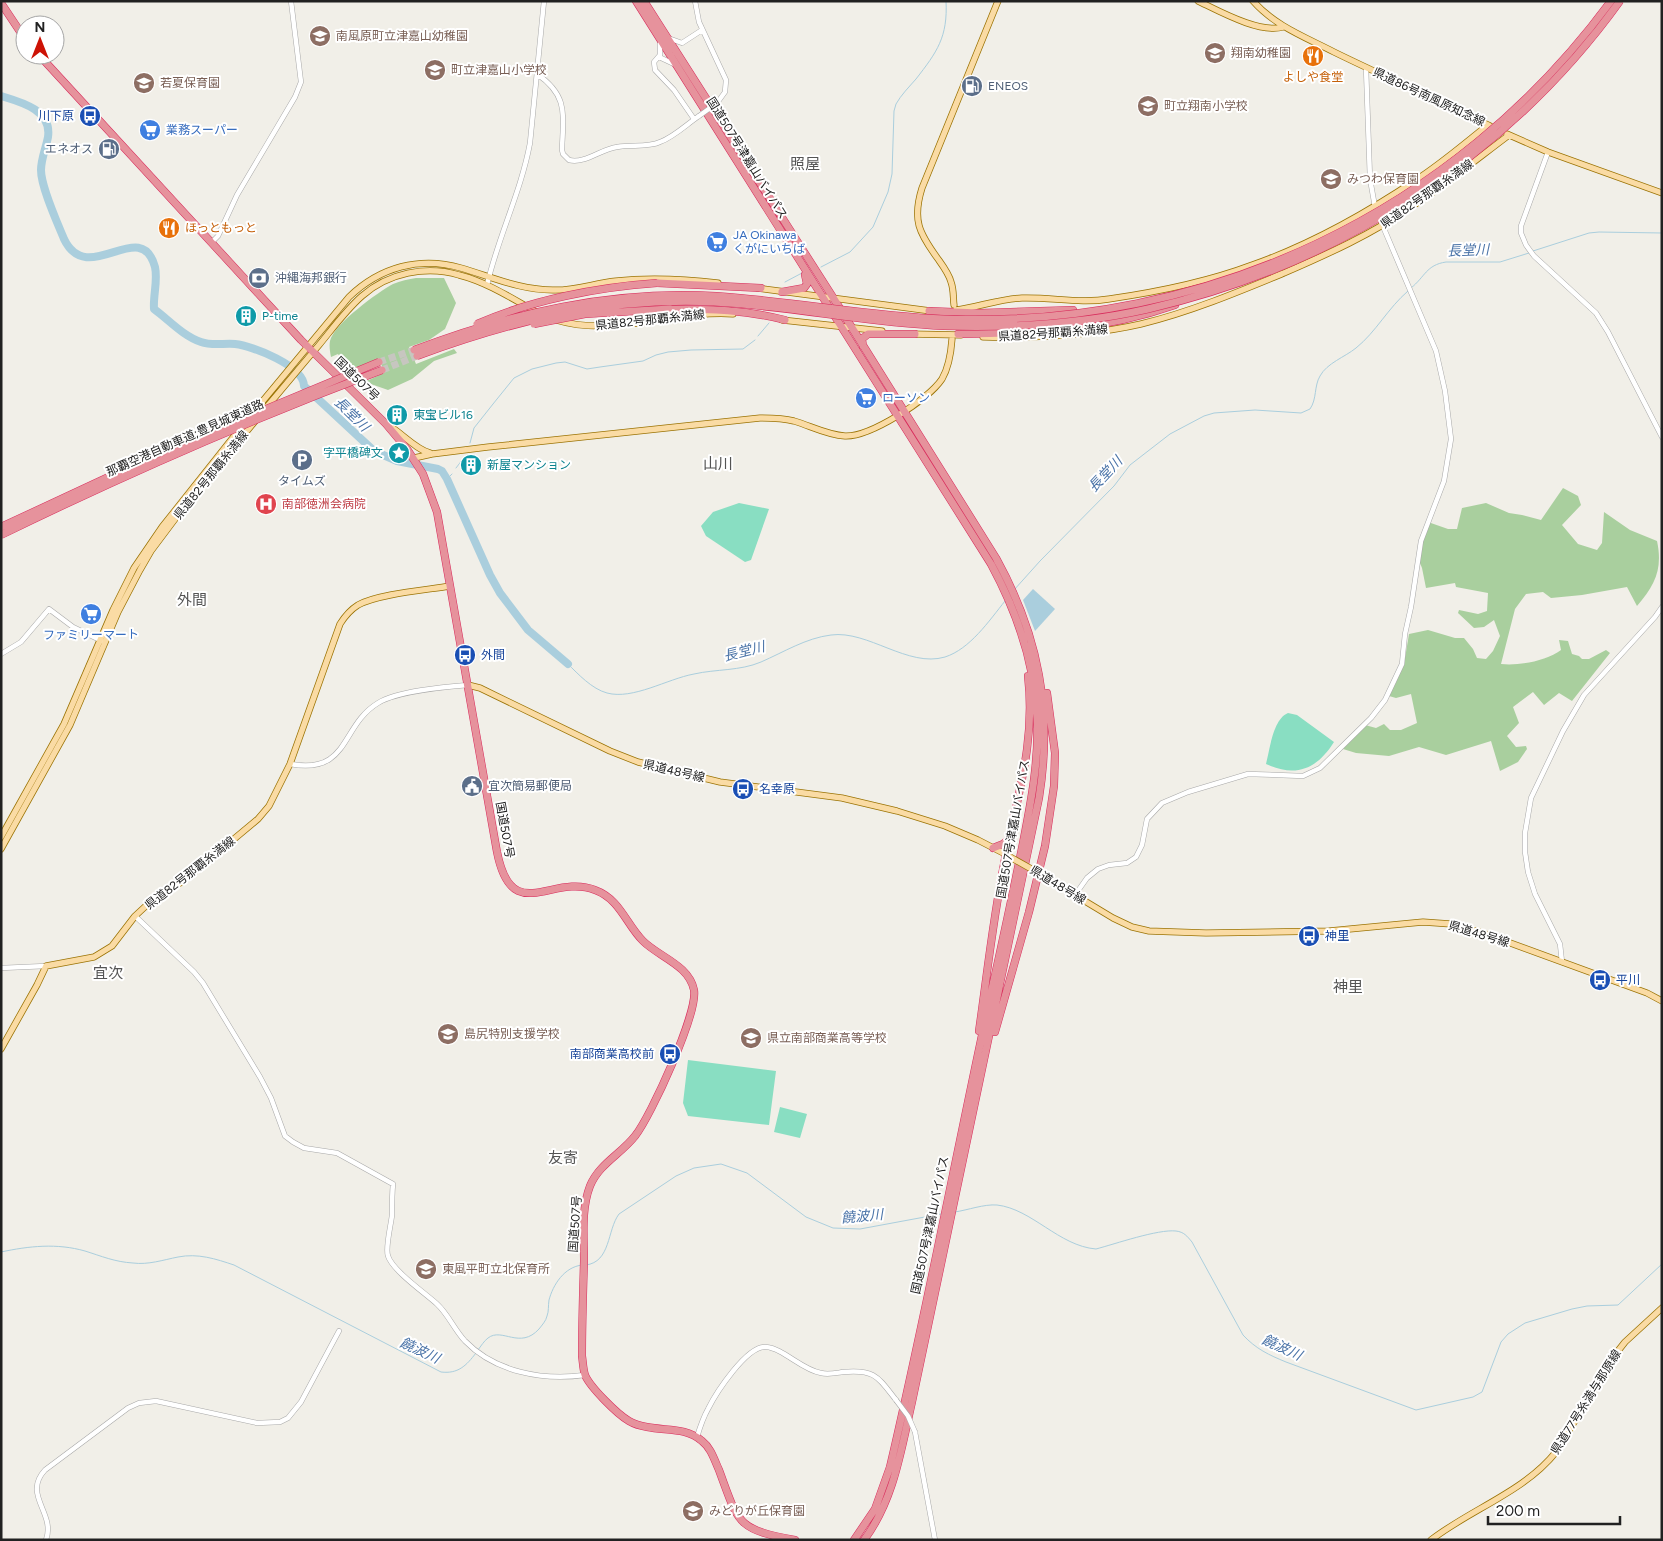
<svg xmlns="http://www.w3.org/2000/svg" width="1663" height="1541" viewBox="0 0 1663 1541" font-family="Figtree,'Noto Sans JP',sans-serif">
<style>
.forest{fill:#a9cf9e}
.pitch{fill:#89dec2}
.water{fill:#aacedd}
.lines{fill:none;stroke-linecap:round;stroke-linejoin:round}
.stream{stroke:#aacedd;stroke-width:1}
.river{stroke:#aacedd;stroke-width:8}
.highway-tunnel{stroke:#c7c6c0;stroke-width:7;stroke-dasharray:7 3.5;stroke-linecap:butt}
.minor-casing{stroke:#a8a8a8;stroke-width:5.5}
.major-casing{stroke:#9b7304;stroke-width:7}
.highway-casing{stroke:#d82c5c;stroke-width:8}
.minor{stroke:#fff;stroke-width:4.5}
.major{stroke:#fadba4;stroke-width:5.5}
.highway{stroke:#e6929c;stroke-width:7}
.minor-bridge-casing{stroke:#a8a8a8;stroke-width:5.5;stroke-linecap:butt}
.major-bridge-casing{stroke:#9b7304;stroke-width:7;stroke-linecap:butt}
.highway-bridge-casing{stroke:#d82c5c;stroke-width:8;stroke-linecap:butt}
.minor-bridge{stroke:#fff;stroke-width:4.5}
.major-bridge{stroke:#fadba4;stroke-width:5.5}
.highway-bridge{stroke:#e6929c;stroke-width:7}
.labels{text-anchor:middle;stroke-width:4;stroke-linejoin:round;paint-order:stroke}
.education-label{font-size:12px;fill:#785e54;stroke:#fff;text-anchor:start}
.food-label{font-size:12px;fill:#c56008;stroke:#fff}
.service-label{font-size:12px;fill:#4e5e75;stroke:#fff;text-anchor:start}
.street-label{font-size:12px;fill:#212121;stroke:#fff}
.transit-label{font-size:12px;fill:#164399;stroke:#fff;text-anchor:start}
.shop-label{font-size:12px;fill:#366cbe;stroke:#fff;text-anchor:start}
.culture-label{font-size:12px;fill:#0d838f;stroke:#fff;text-anchor:start}
.health-label{font-size:12px;fill:#be3a42;stroke:#fff;text-anchor:start}
.water-label{font-size:14px;font-style:italic;fill:#4b74a8;stroke:#fff}
.quarter-label{font-size:15px;fill:#545454;stroke:#fff}
</style>
<rect width="100%" height="100%" fill="#f1efe8"/>
<path class="forest" d="M416,278H444L456,303L445,329L429,340L409,347L416,364L454,349L457,353L434,361L412,379L388,390L368,383L362,386L360,384L384,373L380,360L348,371L338,354L331,357C330,352 329,346 330,341C334,324 378,292 393,284C400,281 409,279 416,278Z
M1563,488L1578,496L1581,505L1562,525L1578,544L1597,550L1602,543L1604,512L1630,530L1657,541C1663,569 1655,585 1637,606L1627,587L1582,595L1551,598L1543,592L1526,594L1515,609L1501,664C1519,666 1546,661 1561,650L1559,640L1568,641L1572,654L1579,656L1582,659H1589L1606,650L1610,653L1572,701L1559,693L1544,705L1533,692L1513,707L1519,723L1507,736L1516,747L1526,746L1527,749L1518,762L1500,771L1491,741L1446,755L1419,747L1389,756L1356,753L1343,749L1365,725L1376,728L1384,724L1390,730H1401L1417,723L1411,694L1396,698L1389,696L1405,658L1409,634L1428,630L1455,638H1464L1473,649L1477,658L1486,659L1493,651L1500,636L1494,620L1484,627L1474,628L1458,613L1459,610L1478,614L1487,611L1488,593L1456,587L1455,583L1426,588L1422,568L1418,558L1428,522L1448,529H1457L1462,508L1486,503L1509,513L1522,515L1541,520Z"/>
<path class="pitch" d="M739,503L769,509L751,560L745,562L706,536L701,526L713,512Z
M1288,713L1297,715L1334,742C1317,769 1296,778 1266,764C1270,749 1273,719 1288,713Z
M688,1060L776,1071L769,1125L688,1116L683,1103Z
M780,1107L807,1114L800,1138L774,1132Z"/>
<path class="water" d="M1033,589L1055,609L1035,631L1023,600Z"/>
<g class="lines">
<path class="stream" d="M1533,251L1589,233L1599,232L1662,233
M821,267L850,252L873,227L888,192L892,174L894,111L896,104C901,95 909,87 916,79C937,52 948,37 946,1
M785,282L802,273
M1411,288C1425,277 1426,265 1446,262H1500L1529,253
M758,336L769,323
M470,443L474,428L493,404L514,378L532,369L556,363L565,362L587,369L600,367L643,361L656,355L668,352L691,350L743,349L755,340
M456,468L466,455
M447,479L452,474
M1014,590L1040,561L1114,486L1130,465L1170,434L1204,416L1214,413L1255,410L1301,413L1310,409C1317,399 1314,386 1320,376C1327,363 1345,357 1356,348C1376,332 1388,308 1408,291
M568,664C578,674 592,689 607,693C633,700 667,679 694,674C716,669 740,671 761,662C784,652 806,638 831,635C868,630 908,668 945,657C970,649 989,621 1005,601
M955,1212C968,1210 984,1204 997,1205C1032,1209 1059,1246 1096,1249C1115,1244 1158,1229 1176,1231C1184,1232 1187,1236 1192,1242L1243,1335C1256,1349 1269,1355 1286,1362L1416,1410L1473,1397L1482,1392L1501,1342L1508,1334L1525,1323L1572,1309L1587,1306L1618,1305L1662,1264
M1,1252C29,1246 57,1243 85,1251C101,1256 115,1262 133,1263C148,1265 163,1260 178,1257C198,1253 216,1259 234,1265L441,1372C458,1374 466,1366 476,1353
M586,1265C611,1262 607,1230 619,1214L676,1176L694,1168L721,1164L747,1173L806,1217L833,1228L860,1229L941,1214
M478,1350C481,1346 484,1341 488,1338C502,1327 520,1350 539,1329C542,1325 546,1321 547,1316C549,1311 548,1306 549,1300C553,1285 564,1267 582,1265"/>
<path class="river" d="M1,96C21,102 52,110 48,137C46,148 41,159 41,170C41,187 57,222 64,239C88,289 141,215 155,267C158,281 153,295 154,309C169,320 183,336 201,342C212,346 224,343 235,344C253,346 304,366 304,386L374,451L397,461L438,469L442,471L447,479L490,575L500,593L528,630L568,664"/>
<path class="highway-tunnel" d="M379,362L414,350
M382,370L417,356"/>
<g class="minor-casing">
<path id="minor" d="M695,1L699,22L726,80L725,92L717,103
M668,38L682,43L702,30
M660,43V55L654,62L655,70L674,90L694,119
M659,57L674,64
M1366,68L1370,179L1375,207
M537,74C569,96 563,115 562,150L563,154L569,160C585,164 601,149 617,147C631,144 647,148 660,142C674,137 687,124 699,116
M1548,152L1521,226V233L1526,245L1534,256L1596,313L1608,332L1662,437
M212,242L218,236L237,195L295,97L301,82L291,1
M487,285C498,237 521,192 530,143L544,1
M1,654L21,642L49,609L73,627L102,641
M290,764C350,775 340,726 378,703C397,691 444,687 468,685
M1075,895L1087,878L1098,869L1109,865L1127,863L1136,857L1142,845L1147,819L1162,803L1188,792L1248,774L1303,776L1320,768L1371,718L1385,700L1402,664L1405,634L1411,607L1421,541L1444,481L1451,439L1445,391L1436,351L1379,217
M135,916L194,972L203,983L260,1077L271,1098L285,1136L293,1142L304,1148L337,1153L393,1184C392,1194 392,1205 392,1215C391,1225 385,1248 388,1256C393,1271 425,1293 437,1304C448,1314 454,1329 465,1341C495,1372 543,1381 585,1375
M1562,962L1560,944L1535,894L1528,872L1525,852V833L1531,798L1563,731L1584,695L1655,617L1662,607
M1,968L46,966
M915,1432L935,1540
M697,1437C700,1427 703,1418 708,1409C716,1393 747,1345 766,1347C783,1348 802,1370 821,1373C828,1375 836,1373 843,1372C875,1369 878,1377 896,1400
M46,1540C56,1513 22,1495 45,1470L128,1408L139,1403L156,1401L257,1423L280,1422L288,1418L301,1402L339,1331"/>
</g>
<g class="major-casing">
<path id="major" d="M1198,1C1219,11 1260,34 1283,27
M1253,1C1275,26 1305,37 1334,52C1385,77 1438,100 1490,126
M1507,134L1548,152L1662,193
M757,288L931,311
M954,305C953,298 954,290 951,282C949,274 943,266 938,259C919,233 912,220 922,188L998,1
M956,310C978,307 1000,299 1022,298C1052,297 1080,304 1109,299C1157,292 1207,282 1252,265C1310,245 1365,214 1416,180C1441,164 1464,144 1488,125
M556,320C615,338 673,310 733,314
M782,320L882,331
M911,334L961,335
M983,337C1033,338 1093,335 1141,324C1190,312 1238,292 1284,273C1328,254 1372,234 1411,207C1445,185 1477,159 1509,135
M265,409C283,388 301,366 319,345C333,328 346,310 362,296C388,273 426,265 459,275C487,282 513,299 538,313
M252,414L349,297C380,267 420,256 461,268C492,277 520,290 553,290C574,291 595,283 616,281C651,277 684,279 718,283
M388,425C402,433 415,449 430,453
M414,458L432,454L488,447L760,418C771,418 782,418 794,421C811,426 827,435 845,436C870,437 928,400 942,379C949,367 951,353 952,339
M468,685L480,688L610,751L638,762L720,782L842,798L897,811L945,826L978,840L1009,856
M1,837L64,724L113,610L134,568L162,527L243,425
M1,849L70,725L118,612L140,570L151,551L178,515L256,420
M1035,871L1113,918L1132,927L1149,931L1206,933L1329,931L1423,922L1451,924L1483,933L1647,993L1662,1001
M1,1049L37,985L46,966L94,957L112,946L135,916L148,904L176,886L234,839L258,819L269,806L290,764L340,624C345,616 350,610 358,605C378,594 426,590 450,586
M1431,1540C1471,1509 1524,1492 1556,1452L1614,1356L1625,1342L1662,1308"/>
</g>
<g class="highway-casing">
<path id="highway" d="M636,1L991,564C1017,612 1035,664 1037,719C1039,761 1031,802 1023,843C1012,898 1000,953 988,1007C955,1160 926,1314 890,1467L875,1509L854,1540
M644,1L834,299L996,558C1039,636 1053,711 1039,798L912,1402C901,1450 894,1500 864,1540
M1,3L25,39
M39,55L301,340L386,424L407,449L423,474L437,512L497,852C512,927 552,873 595,890C620,899 626,924 643,941C659,957 689,965 694,990C698,1013 651,1116 635,1136C621,1154 599,1164 590,1186C581,1209 584,1237 584,1261C583,1293 582,1324 582,1356C583,1362 583,1369 585,1375C590,1387 617,1414 629,1421C634,1424 641,1426 647,1427C666,1431 686,1427 702,1441C711,1448 714,1459 719,1470C739,1524 736,1529 795,1540
M657,283L761,288
M782,292L804,288L807,284L805,275
M670,309C710,309 747,310 785,320
M929,311L979,313L1073,310
M958,334C1035,333 1101,331 1175,305
M863,346L862,339L868,334H915
M993,848L1003,844L1009,839
M979,1031C987,975 993,919 1004,864C1016,800 1036,744 1028,676
M995,1032L1029,912L1045,846L1054,786L1055,753L1047,693"/>
</g>
<use href="#minor" class="minor"/>
<use href="#major" class="major"/>
<use href="#highway" class="highway"/>
<g class="minor-bridge-casing">
<path id="minor-bridge" d="M699,116L717,103
M896,1400L908,1416L915,1432"/>
</g>
<g class="major-bridge-casing">
<path id="major-bridge" d="M1010,857L1035,871"/>
</g>
<g class="highway-bridge-casing">
<path id="highway-bridge" d="M477,324C531,300 598,287 657,283
M534,324L585,314L670,309
M414,350C511,313 611,290 716,296C792,301 868,316 944,319C1207,329 1455,213 1611,1
M417,356C514,320 609,297 714,302C791,306 867,323 944,326C1012,328 1082,324 1148,309C1336,266 1507,158 1620,1
M1,527L158,454L379,362
M1,535C126,474 252,419 382,370"/>
</g>
<use href="#minor-bridge" class="minor-bridge"/>
<use href="#major-bridge" class="major-bridge"/>
<use href="#highway-bridge" class="highway-bridge"/>
</g>
<defs>
<g id="school-disc" transform="scale(1.125)"><circle r="9.5" fill="#8d6e63" stroke="#fff"/><path d="M0-5L7-2L0 1L-7-2ZM-4 1L0 2.5L4 1V4Q0 6-4 4Z" fill="#fff"/></g>
<g id="restaurant-disc" transform="scale(1.125)"><circle r="9.5" fill="#e8710a" stroke="#fff"/><path d="M-5-6h1v4h1v-4h1v4h1v-4h1v5L-1.5 .5V6h-2V.5L-5-1ZM5-6V6H3V1.5H1.5Q1.5-4 5-6Z" fill="#fff"/></g>
<g id="fuel-disc" transform="scale(1.125)"><circle r="9.5" fill="#5c6f8a" stroke="#fff"/><path d="M-5.5-6h7V0h2V4h1.3V-2.5L3-4.5l.8-.8L6-3V5H2.5V1h-1V6h-7ZM-4.2-4.7v3.2H.2V-4.7Z" fill="#fff"/></g>
<g id="bus-disc" transform="scale(1.125)"><circle r="9.5" fill="#1a4fb4" stroke="#fff"/><path d="M-5-6H5V4H4V6H2V4H-2V6H-4V4H-5ZM-3.5-4V0h7V-4ZM-3.5 1.2v1.5H-2V1.2ZM2 1.2v1.5H3.5V1.2Z" fill="#fff"/></g>
<g id="supermarket-disc" transform="scale(1.125)"><circle r="9.5" fill="#3f7fe0" stroke="#fff"/><path d="M-6-5.5h2.5l.6 2H6L4.5 2H-2.5L-4.4-4H-6ZM-1.5 3.2a1.3 1.3 0 1 0 .1 0ZM3 3.2a1.3 1.3 0 1 0 .1 0Z" fill="#fff"/></g>
<g id="bank-disc" transform="scale(1.125)"><circle r="9.5" fill="#5c6f8a" stroke="#fff"/><path d="M-6-4H6V4H-6ZM0-2.3a2.3 2.3 0 1 0 0 4.6a2.3 2.3 0 1 0 0-4.6Z" fill="#fff"/></g>
<g id="building-disc" transform="scale(1.125)"><circle r="9.5" fill="#0f9aa8" stroke="#fff"/><path d="M-4-6H4V6H1V3H-1V6H-4ZM-2.5-4.3h1.7v1.8h-1.7ZM.8-4.3h1.7v1.8H.8ZM-2.5-1h1.7V.8h-1.7ZM.8-1h1.7V.8H.8Z" fill="#fff"/></g>
<g id="sight-disc" transform="scale(1.125)"><circle r="9.5" fill="#0f9aa8" stroke="#fff"/><path d="M0-6L1.8-2.2L6-1.7L2.9 1.2L3.7 5.4L0 3.3L-3.7 5.4L-2.9 1.2L-6-1.7L-1.8-2.2Z" fill="#fff"/></g>
<g id="parking-disc" transform="scale(1.125)"><circle r="9.5" fill="#5c6f8a" stroke="#fff"/><path d="M-3.5-5.5H1a3.5 3.5 0 0 1 0 7H-1V5.5H-3.5ZM-1-3.4V-.6H.8a1.4 1.4 0 0 0 0-2.8Z" fill="#fff"/></g>
<g id="hospital-disc" transform="scale(1.125)"><circle r="9.5" fill="#e0444e" stroke="#fff"/><path d="M-5-5h3v3.5h4V-5h3V5h-3V1.5h-4V5h-3Z" fill="#fff"/></g>
<g id="civic-disc" transform="scale(1.125)"><circle r="9.5" fill="#5c6f8a" stroke="#fff"/><path d="M-.6-6.5H3V-4.5H.6V-3L4-1V1h2V6H-6V1h2V-1L-.6-3ZM-1.2 2.5V6h2.4V2.5Z" fill="#fff"/></g>
</defs>
<g fill-rule="evenodd">
<use href="#school-disc" x="320" y="36"/>
<use href="#school-disc" x="1215" y="53"/>
<use href="#restaurant-disc" x="1313" y="56"/>
<use href="#school-disc" x="435" y="70"/>
<use href="#school-disc" x="144" y="83"/>
<use href="#fuel-disc" x="972" y="86"/>
<use href="#school-disc" x="1148" y="106"/>
<use href="#bus-disc" x="90" y="116"/>
<use href="#supermarket-disc" x="150" y="130"/>
<use href="#fuel-disc" x="109" y="149"/>
<use href="#school-disc" x="1331" y="179"/>
<use href="#restaurant-disc" x="169" y="228"/>
<use href="#supermarket-disc" x="717" y="242"/>
<use href="#bank-disc" x="259" y="278"/>
<use href="#building-disc" x="246" y="316"/>
<use href="#supermarket-disc" x="866" y="398"/>
<use href="#building-disc" x="397" y="415"/>
<use href="#sight-disc" x="399" y="453"/>
<use href="#parking-disc" x="302" y="460"/>
<use href="#building-disc" x="471" y="465"/>
<use href="#hospital-disc" x="266" y="504"/>
<use href="#supermarket-disc" x="91" y="614"/>
<use href="#bus-disc" x="465" y="655"/>
<use href="#civic-disc" x="472" y="786"/>
<use href="#bus-disc" x="743" y="789"/>
<use href="#bus-disc" x="1309" y="936"/>
<use href="#bus-disc" x="1600" y="980"/>
<use href="#school-disc" x="448" y="1034"/>
<use href="#school-disc" x="751" y="1038"/>
<use href="#bus-disc" x="670" y="1054"/>
<use href="#school-disc" x="426" y="1269"/>
<use href="#school-disc" x="693" y="1511"/>
</g>
<g class="labels">
<g class="education-label">
<text x="336" y="40">南風原町立津嘉山幼稚園</text>
<text x="1231" y="57">翔南幼稚園</text>
<text x="451" y="74">町立津嘉山小学校</text>
<text x="160" y="87">若夏保育園</text>
<text x="1164" y="110">町立翔南小学校</text>
<text x="1347" y="183">みつわ保育園</text>
<text x="464" y="1038">島尻特別支援学校</text>
<text x="767" y="1042">県立南部商業高等学校</text>
<text x="442" y="1273">東風平町立北保育所</text>
<text x="709" y="1515">みどりが丘保育園</text>
</g>
<g class="food-label">
<text x="1313" y="81">よしや食堂</text>
<text x="185" y="232" text-anchor="start">ほっともっと</text>
</g>
<g class="service-label">
<text x="988" y="90">ENEOS</text>
<text x="93" y="153" text-anchor="end">エネオス</text>
<text x="275" y="282">沖縄海邦銀行</text>
<text x="302" y="485" text-anchor="middle">タイムズ</text>
<text x="488" y="790">宜次簡易郵便局</text>
</g>
<g class="street-label">
<text transform="translate(1429 97) rotate(25)" y="4">県道86号南風原知念線</text>
<text transform="translate(747 158) rotate(58)" y="4">国道507号津嘉山バイパス</text>
<text transform="translate(1427 194) rotate(-35)" y="4">県道82号那覇糸満線</text>
<text transform="translate(650 320) rotate(-6)" y="4">県道82号那覇糸満線</text>
<text transform="translate(1053 333) rotate(-4)" y="4">県道82号那覇糸満線</text>
<text transform="translate(357 379) rotate(44)" y="4">国道507号</text>
<text transform="translate(185 438) rotate(-24)" y="4">那覇空港自動車道;豊見城東道路</text>
<text transform="translate(211 475) rotate(-51)" y="4">県道82号那覇糸満線</text>
<text transform="translate(674 771) rotate(13)" y="4">県道48号線</text>
<text transform="translate(1013 829) rotate(-80)" y="4">国道507号津嘉山バイパス</text>
<text transform="translate(505 830) rotate(80)" y="4">国道507号</text>
<text transform="translate(190 873) rotate(-38)" y="4">県道82号那覇糸満線</text>
<text transform="translate(1058 885) rotate(31)" y="4">県道48号線</text>
<text transform="translate(1479 934) rotate(17)" y="4">県道48号線</text>
<text transform="translate(575 1224) rotate(-86)" y="4">国道507号</text>
<text transform="translate(930 1225) rotate(-78)" y="4">国道507号津嘉山バイパス</text>
<text transform="translate(1586 1402) rotate(-58)" y="4">県道77号糸満与那原線</text>
</g>
<g class="transit-label">
<text x="74" y="120" text-anchor="end">川下原</text>
<text x="481" y="659">外間</text>
<text x="759" y="793">名幸原</text>
<text x="1325" y="940">神里</text>
<text x="1616" y="984">平川</text>
<text x="654" y="1058" text-anchor="end">南部商業高校前</text>
</g>
<g class="shop-label">
<text x="166" y="134">業務スーパー</text>
<text x="733" y="239">JA Okinawa<tspan x="733" dy="14">くがにいちば</tspan></text>
<text x="882" y="402">ローソン</text>
<text x="91" y="639" text-anchor="middle">ファミリーマート</text>
</g>
<g class="culture-label">
<text x="262" y="320">P-time</text>
<text x="413" y="419">東宝ビル16</text>
<text x="383" y="457" text-anchor="end">字平橋碑文</text>
<text x="487" y="469">新屋マンション</text>
</g>
<g class="health-label">
<text x="282" y="508">南部徳洲会病院</text>
</g>
<g class="water-label">
<text transform="translate(1468 250) rotate(-2)" y="5">長堂川</text>
<text transform="translate(352 414) rotate(44)" y="5">長堂川</text>
<text transform="translate(1105 474) rotate(-47)" y="5">長堂川</text>
<text transform="translate(744 651) rotate(-14)" y="5">長堂川</text>
<text transform="translate(862 1216) rotate(-5)" y="5">饒波川</text>
<text transform="translate(1282 1347) rotate(25)" y="5">饒波川</text>
<text transform="translate(420 1350) rotate(25)" y="5">饒波川</text>
</g>
<g class="quarter-label">
<text x="805" y="169">照屋</text>
<text x="718" y="469">山川</text>
<text x="192" y="605">外間</text>
<text x="108" y="978">宜次</text>
<text x="1348" y="992">神里</text>
<text x="563" y="1163">友寄</text>
</g>
</g>
<rect width="1663" height="1541" fill="none" stroke="#212121" stroke-width="5"/>
<g transform="translate(40 40)"><circle r="24" fill="#ffffff" stroke="#a6a6a6"/>
<path d="M0-4L9 19L0 12L-9 19Z" fill="#cd1205"/>
<text y="-8" font-size="14" font-weight="bold" text-anchor="middle" fill="#212121">N</text>
</g>
<path d="M1488 1516v8h132v-8" fill="none" stroke="#212121" stroke-width="2.5"/>
<text x="1496" y="1516" font-size="15" fill="#212121" stroke="#ffffff" stroke-width="4" paint-order="stroke">200 m</text>
</svg>
